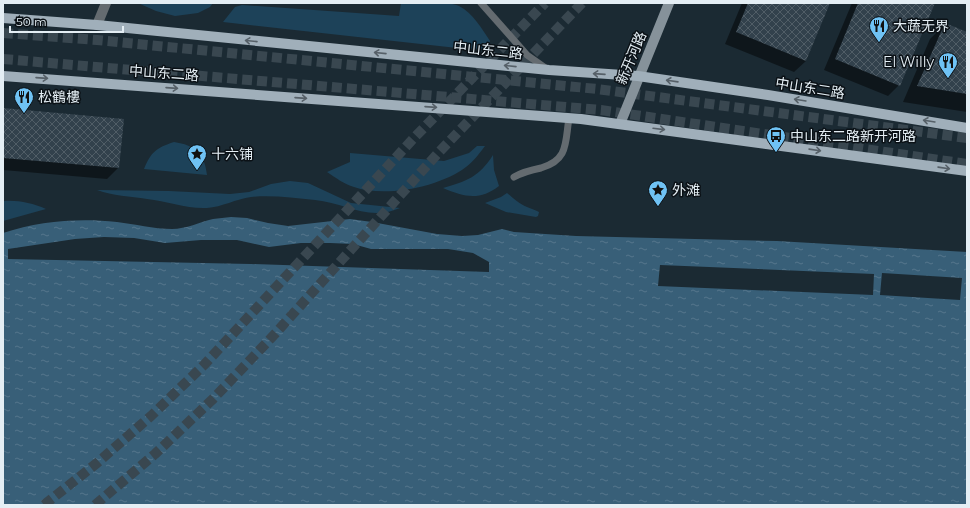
<svg xmlns="http://www.w3.org/2000/svg" width="970" height="508" viewBox="0 0 970 508" font-family="Montserrat,'Noto Sans SC',sans-serif">
<style>
.green{fill:#1d4259}
.water{fill:url(#water-ripples)}
.pier{fill:#1b2a33}
.shadow{fill:#0007}
.building{fill:url(#building-cross-hatch)}
.lines{fill:none;stroke-linecap:round;stroke-linejoin:round}
.secondary-tunnel{stroke:#394750;stroke-width:10;stroke-dasharray:10 5;stroke-linecap:butt}
.primary-tunnel{stroke:#394750;stroke-width:10;stroke-dasharray:10 5;stroke-linecap:butt}
.service{stroke:#646b70;stroke-width:7}
.minor{stroke:#646b70;stroke-width:10}
.secondary{stroke:#86929a;stroke-width:10}
.primary{stroke:#a0afba;stroke-width:10}
.oneway{stroke:#566068}
.labels{text-anchor:middle;stroke-width:3;stroke-linejoin:round;paint-order:stroke}
.poi-label{font-size:14px;fill:#e4eef4;stroke:#0b1116;text-anchor:start}
.street-label{font-size:14px;fill:#e4eef4;stroke:#0b1116}
</style>
<defs>
<pattern id="water-ripples" width="26" height="14" patternUnits="userSpaceOnUse"><rect width="26" height="14" fill="#385f78"/><path d="M2 4q2-2 4 0t4 0M15 11q2-2 4 0t4 0" fill="none" stroke="#55768c"/></pattern>
<pattern id="building-cross-hatch" width="8" height="8" patternUnits="userSpaceOnUse"><rect width="8" height="8" fill="#32414c"/><path d="M0 0l8 8M0 8l8-8" fill="none" stroke="#505d66"/></pattern>
</defs>
<rect width="100%" height="100%" fill="#1b2a33"/>
<path class="green" d="M138,3H213L210,7L198,13L175,16L156,11Z
M401,3C416,3 446,0 459,6C473,13 482,29 490,41L489,45L485,49L457,48L223,22L235,7L242,5L399,16Z
M174,142C195,145 205,154 207,175L144,169C151,152 156,148 174,142Z
M477,146H485C479,154 474,161 466,167C440,187 385,198 354,187C344,184 336,178 327,172L350,162V153L444,161L469,153Z
M493,155L494,170L499,186C480,201 464,197 443,188C467,181 479,177 493,155Z
M290,181L308,183L351,203L400,208C368,222 346,203 315,200C294,198 272,195 251,197C236,199 222,207 207,208C187,209 167,201 147,199C130,196 113,196 97,190L169,191L230,194L249,192L271,184Z
M507,193C513,198 519,204 527,207C531,209 536,210 539,212L538,216L536,217L506,212L485,203L501,197Z
M3,201C19,200 32,203 46,209L3,221Z"/>
<path class="water" d="M231,217L247,218L268,223L288,226L350,219L372,222L437,234L462,236L478,235L502,229L514,232L576,236L777,241L967,252V505H3V233C40,221 78,218 117,222C135,224 153,229 172,229C186,229 200,222 213,219C219,218 225,218 231,217Z"/>
<path class="pier" d="M104,237L134,238L165,243L201,240H237L269,247L301,243H330L353,244L371,249H448L473,253L489,262V272L251,264L8,259V249L75,239Z
M660,265L874,274L873,295L658,286Z
M882,273L962,278L960,300L880,295Z"/>
<path class="shadow" d="M742,3H829L806,61L794,72L725,44Z
M852,3H933L899,85L888,96L824,70Z
M945,24L967,33V112L903,102L930,39Z
M3,109L118,168L107,179L3,170Z"/>
<path class="building" d="M748,3H830L806,61L736,32Z
M858,3H935L900,86L835,59Z
M945,23L967,32V94L917,86Z
M3,108L124,119L119,168L3,158Z"/>
<g class="lines">
<path class="secondary-tunnel" d="M44,505L97,463L151,416L204,365L413,139L545,3
M95,505L155,454L213,399L273,336L440,151L582,3"/>
<path class="primary-tunnel" d="M3,33L97,40L597,89L967,138
M3,59L601,110L967,164"/>
<path class="service" d="M481,3L527,55L547,69
M514,177C523,172 531,170 541,168C569,160 565,142 569,118"/>
<path class="minor" d="M97,25L106,3"/>
<path class="secondary" d="M620,124L669,3"/>
<path class="primary" d="M3,18L97,25L549,70L638,76L768,95L967,128
M3,76L581,119L967,171"/>
</g>
<defs><path id="oneway-shaft" d="M-6 0H5M1.5-3L5.5 0L1.5 3" fill="none" stroke-width="1.6" stroke-linecap="round" stroke-linejoin="round"/></defs>
<g class="oneway">
<use href="#oneway-shaft" transform="translate(251 41) rotate(-174)"/>
<use href="#oneway-shaft" transform="translate(380 53) rotate(-174)"/>
<use href="#oneway-shaft" transform="translate(510 66) rotate(-174)"/>
<use href="#oneway-shaft" transform="translate(599 74) rotate(-176)"/>
<use href="#oneway-shaft" transform="translate(42 78) rotate(4)"/>
<use href="#oneway-shaft" transform="translate(672 81) rotate(-172)"/>
<use href="#oneway-shaft" transform="translate(172 88) rotate(4)"/>
<use href="#oneway-shaft" transform="translate(301 98) rotate(4)"/>
<use href="#oneway-shaft" transform="translate(800 100) rotate(-171)"/>
<use href="#oneway-shaft" transform="translate(431 107) rotate(4)"/>
<use href="#oneway-shaft" transform="translate(929 121) rotate(-171)"/>
<use href="#oneway-shaft" transform="translate(659 129) rotate(7)"/>
<use href="#oneway-shaft" transform="translate(815 150) rotate(8)"/>
<use href="#oneway-shaft" transform="translate(944 168) rotate(8)"/>
</g>
<defs>
<g id="restaurant-pin" transform="scale(1)"><path d="M0 17L-7.5 6A9.5 9.5 0 1 1 7.5 6Z" fill="#6fc2f4" stroke="#0b1116"/><path d="M-5-6h1v4h1v-4h1v4h1v-4h1v5L-1.5 .5V6h-2V.5L-5-1ZM5-6V6H3V1.5H1.5Q1.5-4 5-6Z" fill="#111"/></g>
<g id="bus-pin" transform="scale(1)"><path d="M0 17L-7.5 6A9.5 9.5 0 1 1 7.5 6Z" fill="#6fc2f4" stroke="#0b1116"/><path d="M-5-6H5V4H4V6H2V4H-2V6H-4V4H-5ZM-3.5-4V0h7V-4ZM-3.5 1.2v1.5H-2V1.2ZM2 1.2v1.5H3.5V1.2Z" fill="#111"/></g>
<g id="sight-pin" transform="scale(1)"><path d="M0 17L-7.5 6A9.5 9.5 0 1 1 7.5 6Z" fill="#6fc2f4" stroke="#0b1116"/><path d="M0-6L1.8-2.2L6-1.7L2.9 1.2L3.7 5.4L0 3.3L-3.7 5.4L-2.9 1.2L-6-1.7L-1.8-2.2Z" fill="#111"/></g>
</defs>
<g fill-rule="evenodd">
<use href="#restaurant-pin" x="879" y="26"/>
<use href="#restaurant-pin" x="948" y="62"/>
<use href="#restaurant-pin" x="24" y="97"/>
<use href="#bus-pin" x="776" y="136"/>
<use href="#sight-pin" x="197" y="154"/>
<use href="#sight-pin" x="658" y="190"/>
</g>
<g class="labels">
<g class="poi-label">
<text x="893" y="31">大蔬无界</text>
<text x="934" y="67" text-anchor="end">El Willy</text>
<text x="38" y="102">松鶴樓</text>
<text x="790" y="141">中山东二路新开河路</text>
<text x="211" y="159">十六铺</text>
<text x="672" y="195">外滩</text>
</g>
<g class="street-label">
<text transform="translate(488 50) rotate(6)" y="5">中山东二路</text>
<text transform="translate(631 58) rotate(-67)" y="5">新开河路</text>
<text transform="translate(164 73) rotate(4)" y="5">中山东二路</text>
<text transform="translate(810 88) rotate(9)" y="5">中山东二路</text>
</g>
</g>
<rect width="970" height="508" fill="none" stroke="#e4eef4" stroke-width="8"/>
<path d="M10 26v6h113v-6" fill="none" stroke="#e4eef4" stroke-width="2"/>
<text x="16" y="26" font-size="12" fill="#e4eef4" stroke="#0b1116" stroke-width="3" paint-order="stroke">50 m</text>
</svg>
